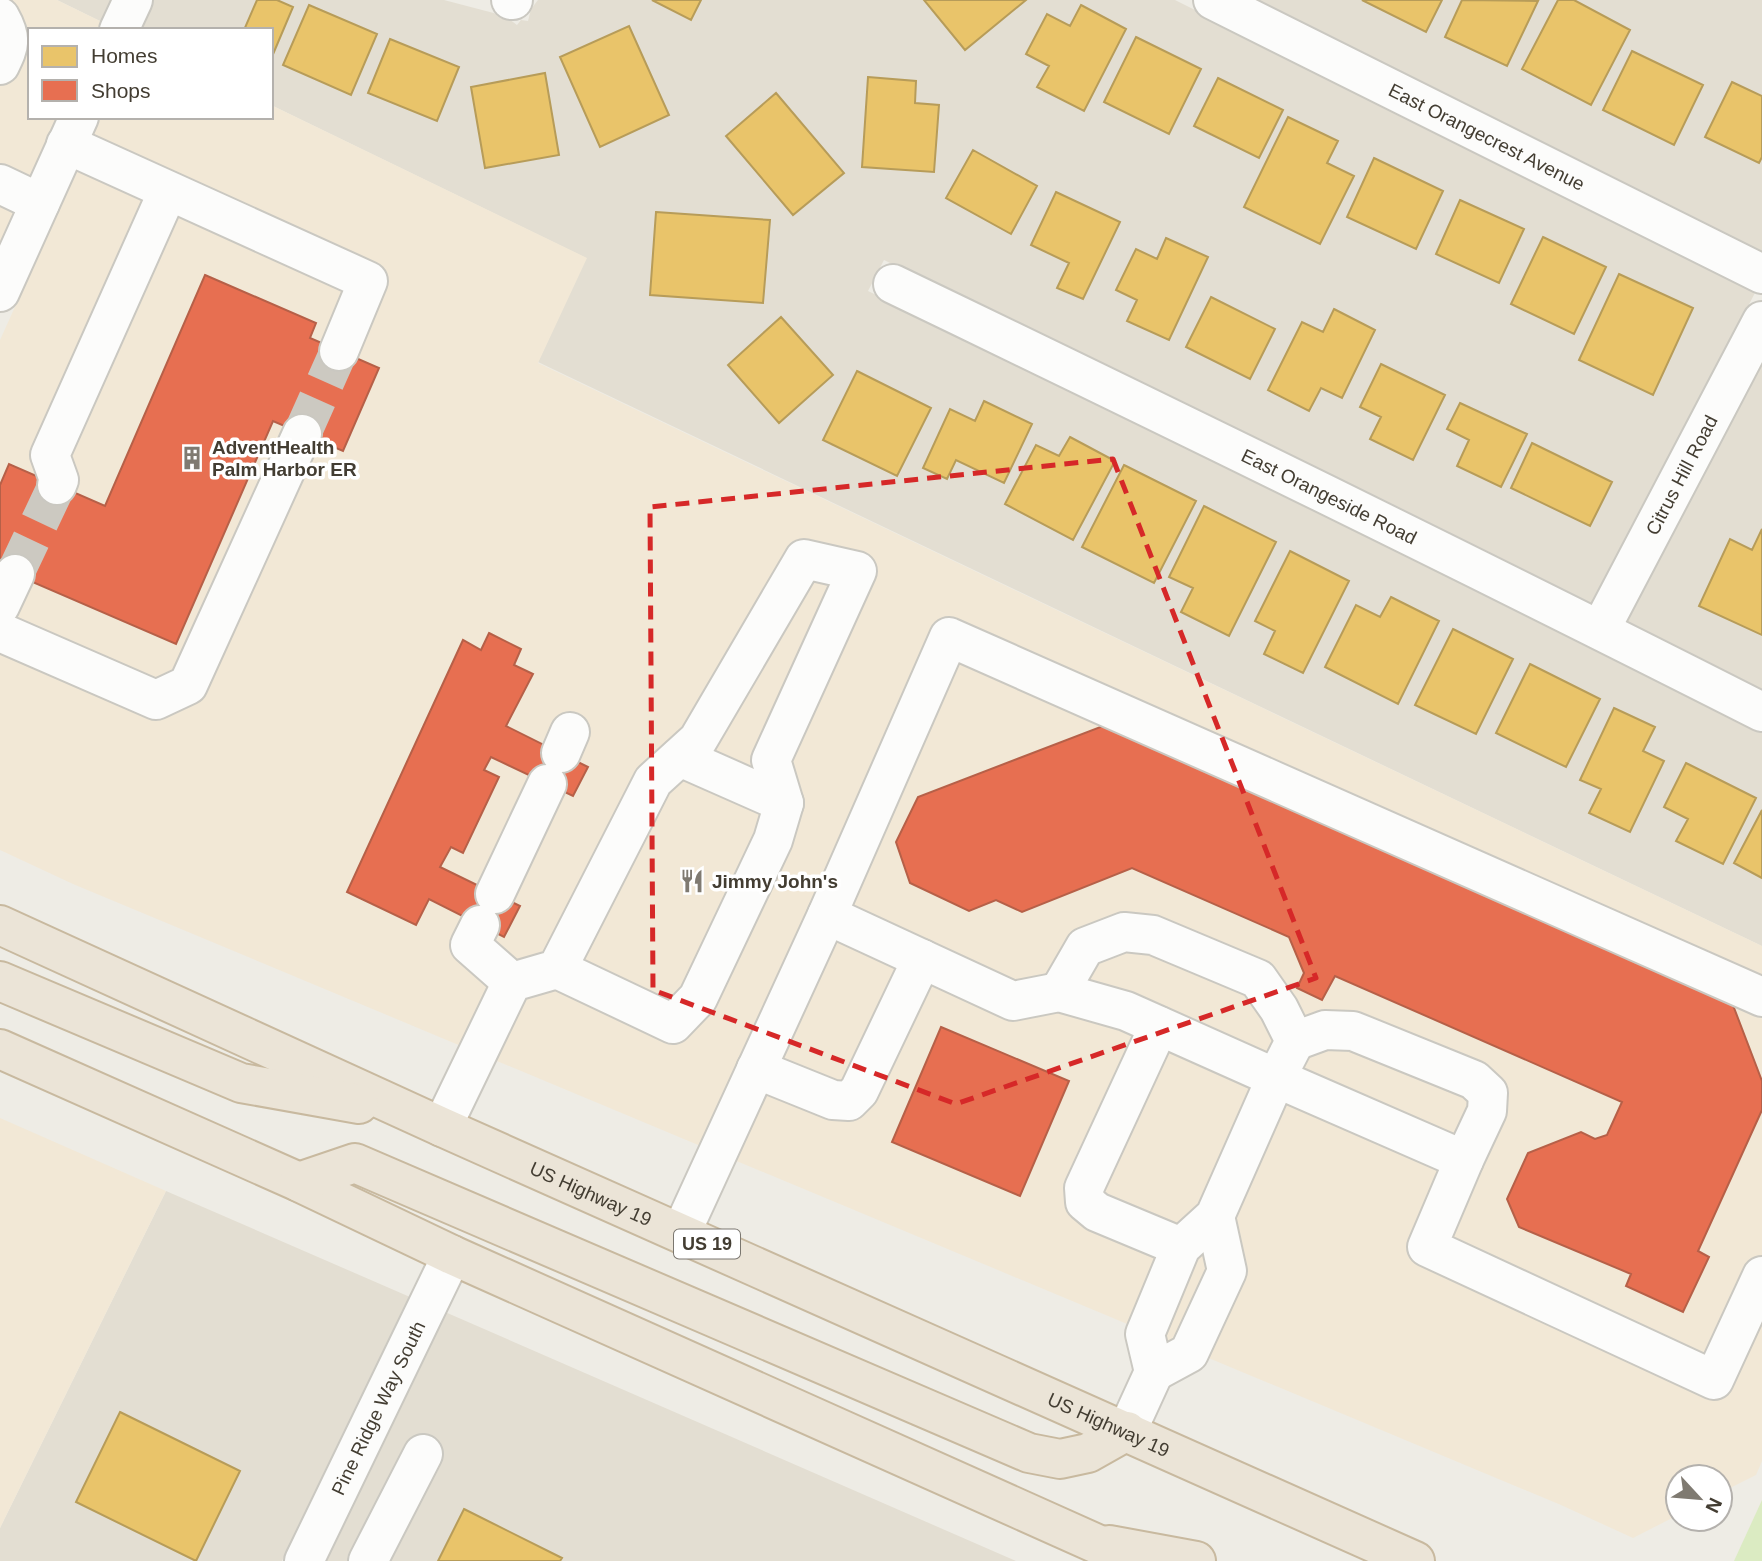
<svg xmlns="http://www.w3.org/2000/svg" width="1762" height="1561" viewBox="0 0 1762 1561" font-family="Arial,sans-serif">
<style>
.residential{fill:#e3ded2}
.commercial{fill:#f2e8d6}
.green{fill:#dbebc2}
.homes{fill:#e9c46a;stroke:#b79c59;stroke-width:2}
.shops{fill:#e76f51;stroke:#b66048;stroke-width:2}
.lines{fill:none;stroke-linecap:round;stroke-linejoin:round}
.minor-tunnel{stroke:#ccc9c1;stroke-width:38;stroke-dasharray:38 19;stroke-linecap:butt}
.minor-casing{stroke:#cac8c1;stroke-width:42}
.highway-casing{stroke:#c8b99f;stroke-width:42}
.minor{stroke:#fcfcfb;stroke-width:38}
.highway{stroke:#ebe4d7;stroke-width:38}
.marked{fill:none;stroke:#d62828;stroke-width:5;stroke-dasharray:14 9;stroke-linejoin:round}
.labels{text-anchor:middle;stroke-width:7;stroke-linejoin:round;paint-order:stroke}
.shield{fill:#fff;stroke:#7b7770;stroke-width:2}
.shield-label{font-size:18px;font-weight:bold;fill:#433d32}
.street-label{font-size:19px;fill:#433d32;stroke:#fff}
.poi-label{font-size:19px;font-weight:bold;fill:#433d32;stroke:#fff;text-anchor:start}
</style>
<rect width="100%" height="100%" fill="#eeece5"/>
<path class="residential" d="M57,0H112L102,22Z
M154,0H444L505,16L517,25L521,20L528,21L531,9L538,0H1175L1756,291L1590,607L1145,387L884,260L868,291L1130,417L1592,645L1762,732V946L538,362L586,258L271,105V30H140Z
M1251,0H1762V255Z
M1762,362V693L1625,624Z
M166,1191L410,1297L282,1561H0V1528Z
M445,1312L1016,1561H325Z"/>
<path class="commercial" d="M0,0H57L102,22L98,30H30V117H59L0,246Z
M271,105L587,258L538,363L1762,946V1461L1756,1475L1720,1493V1477H1678V1515L1633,1538L1561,1505L73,884L0,850V340L101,117H271Z
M0,1118L166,1191L0,1528Z"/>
<path class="green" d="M1762,1500V1561H1734Z"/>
<path class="homes" d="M257,0H277L293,7L271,59V30H244Z
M652,0H701L691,20Z
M924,0H1026L965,50Z
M1362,0H1442L1426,32Z
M1462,0L1538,1L1507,66L1445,37Z
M1558,0H1574L1630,30L1591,105L1522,69Z
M309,5L377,34L351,95L283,65Z
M1081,5L1126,29L1084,111L1037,87L1049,66L1026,54L1047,14L1070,26Z
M629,26L669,115L600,147L560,57Z
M1136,37L1201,69L1169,134L1104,102Z
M390,39L459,67L437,121L368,93Z
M1632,51L1703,85L1674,145L1603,110Z
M545,73L559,155L485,168L471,87Z
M868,77L916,81L915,103L939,105L934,172L862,167Z
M1218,78L1283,110L1259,158L1194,126Z
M1732,82L1762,96V157L1759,163L1705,137Z
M776,93L844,173L793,215L726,136Z
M1288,117L1338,141L1327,163L1354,176L1320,244L1244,207Z
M973,150L1037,186L1011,234L946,198Z
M1374,158L1443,191L1416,249L1347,217Z
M1056,192L1120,222L1083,299L1057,288L1069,263L1031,245Z
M1460,200L1524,229L1499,283L1436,254Z
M656,212L770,220L763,303L650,295Z
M1543,237L1606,267L1574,334L1511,304Z
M1166,238L1208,257L1169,340L1127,321L1137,300L1116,290L1136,249L1157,259Z
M1619,274L1693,308L1653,395L1579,360Z
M1211,297L1275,329L1250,379L1186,347Z
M1334,309L1375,330L1342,398L1321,388L1309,411L1268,390L1302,322L1323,332Z
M781,317L833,375L779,423L728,365Z
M1381,364L1445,395L1413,460L1370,439L1381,417L1360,407Z
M857,371L931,408L897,476L823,440Z
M984,401L1032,424L1004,483L956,460L947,479L923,468L950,409L975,421Z
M1460,403L1527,434L1501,487L1457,466L1469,440L1447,429Z
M1070,437L1115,461L1073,540L1005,504L1036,445L1059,456Z
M1532,443L1612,482L1590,526L1511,488Z
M1124,465L1196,501L1154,583L1082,547Z
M1204,506L1276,542L1229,636L1181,612L1193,588L1169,577Z
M1762,529V635L1699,606L1730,539L1752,550Z
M1290,551L1349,581L1303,673L1264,654L1275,631L1255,621Z
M1391,597L1439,621L1398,704L1325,667L1356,605L1380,617Z
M1453,629L1513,659L1476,734L1415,705Z
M1530,664L1600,699L1566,767L1496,733Z
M1614,708L1655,727L1643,751L1664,761L1630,832L1589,813L1601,789L1580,780Z
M1686,763L1756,798L1723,864L1676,841L1688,819L1664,807Z
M1762,810V878L1734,863Z
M120,1412L240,1471L196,1561L76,1502Z
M464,1509L562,1558L560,1561H438Z"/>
<path class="shops" d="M205,275L316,323L310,338L379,368L343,451L273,421L176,644L0,568V485L9,464L105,506Z
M489,633L521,649L514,665L533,674L506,726L588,767L573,796L491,757L484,770L499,777L463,853L451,847L440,867L520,906L504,937L429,899L416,925L347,892L463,640L481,650Z
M1116,721L1731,1000L1762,1081V1110L1698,1251L1709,1257L1683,1312L1626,1286L1631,1274L1519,1227L1507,1199L1528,1153L1581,1132L1595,1139L1607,1135L1622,1102L1335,976L1322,1000L1297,988L1304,973L1289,937L1132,868L1022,912L996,900L969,911L910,883L896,842L918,797Z
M941,1027L1069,1081L1020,1196L892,1142Z"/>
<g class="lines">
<path class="minor-tunnel" d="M302,434L339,351
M15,574L57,485"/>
<g class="minor-casing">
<g id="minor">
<path d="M511,0H513"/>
<path id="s1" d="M1213,0L1762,274"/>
<path d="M0,17C12,38 10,45 0,65"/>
<path d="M119,30L133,0"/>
<path d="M66,144L368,281L339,351"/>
<path d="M0,184L40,203"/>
<path id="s2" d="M893,284C1184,424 1474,566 1762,712"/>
<path d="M0,292L79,117"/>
<path d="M57,485L59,480L50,455L168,191"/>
<path d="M0,606L15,574"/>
<path id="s3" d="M1600,630L1762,321"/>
<path d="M0,632L156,700L188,685L302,434"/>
<path d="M561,753L570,732"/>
<path d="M680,757L784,803"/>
<path d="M495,894L547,784"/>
<path d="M827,915L1013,1001L1059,992L1126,1011L1276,1078L1464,1160L1427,1247L1714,1380L1762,1276"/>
<path d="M480,925L470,945L512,982"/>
<path d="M1059,992L1085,947L1124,932L1153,935L1258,979L1279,1009L1295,1041L1276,1078L1215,1216L1181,1247L1145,1334L1154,1372L1127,1431"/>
<path d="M1159,1026L1084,1188L1085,1202L1097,1212L1181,1247"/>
<path d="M1295,1041L1325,1030L1353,1031L1474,1080L1488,1093L1487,1111L1464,1160"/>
<path d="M756,1069L833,1100L849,1101L859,1091L922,959"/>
<path d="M442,1127L512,982L557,969L673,1024L698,998L773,840L784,803L771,760L857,571L804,559L698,740L653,781L557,969"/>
<path d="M681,1233L827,915L949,637L1762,997"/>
<path d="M1154,1372L1189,1353L1227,1271L1215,1216"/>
<path id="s4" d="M304,1561L452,1255"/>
<path d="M368,1561L423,1454"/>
</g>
</g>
<g class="highway-casing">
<g id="highway">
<path id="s5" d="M0,925L442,1127L1415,1561"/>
<path d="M0,981L241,1083L359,1104"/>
<path d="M0,1049L299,1182L452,1255L1135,1561"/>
<path d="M299,1182L355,1163L1029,1453L1060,1459L1088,1453L1127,1431"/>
<path d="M1109,1545L1196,1561"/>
</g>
</g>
<use href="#minor" class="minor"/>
<use href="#highway" class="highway"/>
</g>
<path class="marked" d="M1113,459L1316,978L956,1104L653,990L650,507Z"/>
<defs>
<g id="building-bare" transform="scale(1.89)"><path d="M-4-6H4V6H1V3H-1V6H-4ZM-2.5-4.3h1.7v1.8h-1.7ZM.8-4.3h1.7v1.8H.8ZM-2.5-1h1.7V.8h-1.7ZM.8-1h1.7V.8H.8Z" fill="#7f7a71" stroke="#fff" stroke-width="2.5" paint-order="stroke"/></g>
<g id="restaurant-bare" transform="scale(1.89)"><path d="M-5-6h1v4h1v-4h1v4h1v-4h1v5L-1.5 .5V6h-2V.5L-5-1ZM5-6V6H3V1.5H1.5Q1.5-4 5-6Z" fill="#7f7a71" stroke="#fff" stroke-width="2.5" paint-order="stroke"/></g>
</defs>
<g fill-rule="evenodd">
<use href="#building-bare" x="192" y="458"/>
<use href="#restaurant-bare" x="692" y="881"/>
</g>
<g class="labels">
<rect class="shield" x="674" y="1229.5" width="66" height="29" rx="5"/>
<g class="shield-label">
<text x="707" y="1250">US 19</text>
</g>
<g class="street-label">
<text dy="7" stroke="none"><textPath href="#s1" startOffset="306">East Orangecrest Avenue</textPath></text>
<text dy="7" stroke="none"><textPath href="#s3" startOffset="175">Citrus Hill Road</textPath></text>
<text dy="7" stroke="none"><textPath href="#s2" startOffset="485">East Orangeside Road</textPath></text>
<text dy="7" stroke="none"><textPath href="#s5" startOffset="649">US Highway 19</textPath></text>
<text dy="7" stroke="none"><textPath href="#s4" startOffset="170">Pine Ridge Way South</textPath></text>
<text dy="7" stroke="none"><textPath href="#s5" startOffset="1216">US Highway 19</textPath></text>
</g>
<g class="poi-label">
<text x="212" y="454">AdventHealth<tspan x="212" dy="22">Palm Harbor ER</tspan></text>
<text x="712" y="888">Jimmy John's</text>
</g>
</g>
<rect x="28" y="28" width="245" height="91" fill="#ffffff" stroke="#b4b1ad" stroke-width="2"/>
<rect x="42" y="46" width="35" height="21" fill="#e9c46a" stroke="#b4b1ad" stroke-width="2"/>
<text x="91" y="63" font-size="21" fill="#433d32">Homes</text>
<rect x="42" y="80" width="35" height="21" fill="#e76f51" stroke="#b4b1ad" stroke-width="2"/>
<text x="91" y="98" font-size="21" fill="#433d32">Shops</text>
<g transform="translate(1699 1498) rotate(116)"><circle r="33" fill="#ffffff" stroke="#b4b1ad" stroke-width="2"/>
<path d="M0-5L12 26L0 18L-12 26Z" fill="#7f7a71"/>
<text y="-10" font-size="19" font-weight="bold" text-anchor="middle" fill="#433d32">N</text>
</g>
</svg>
